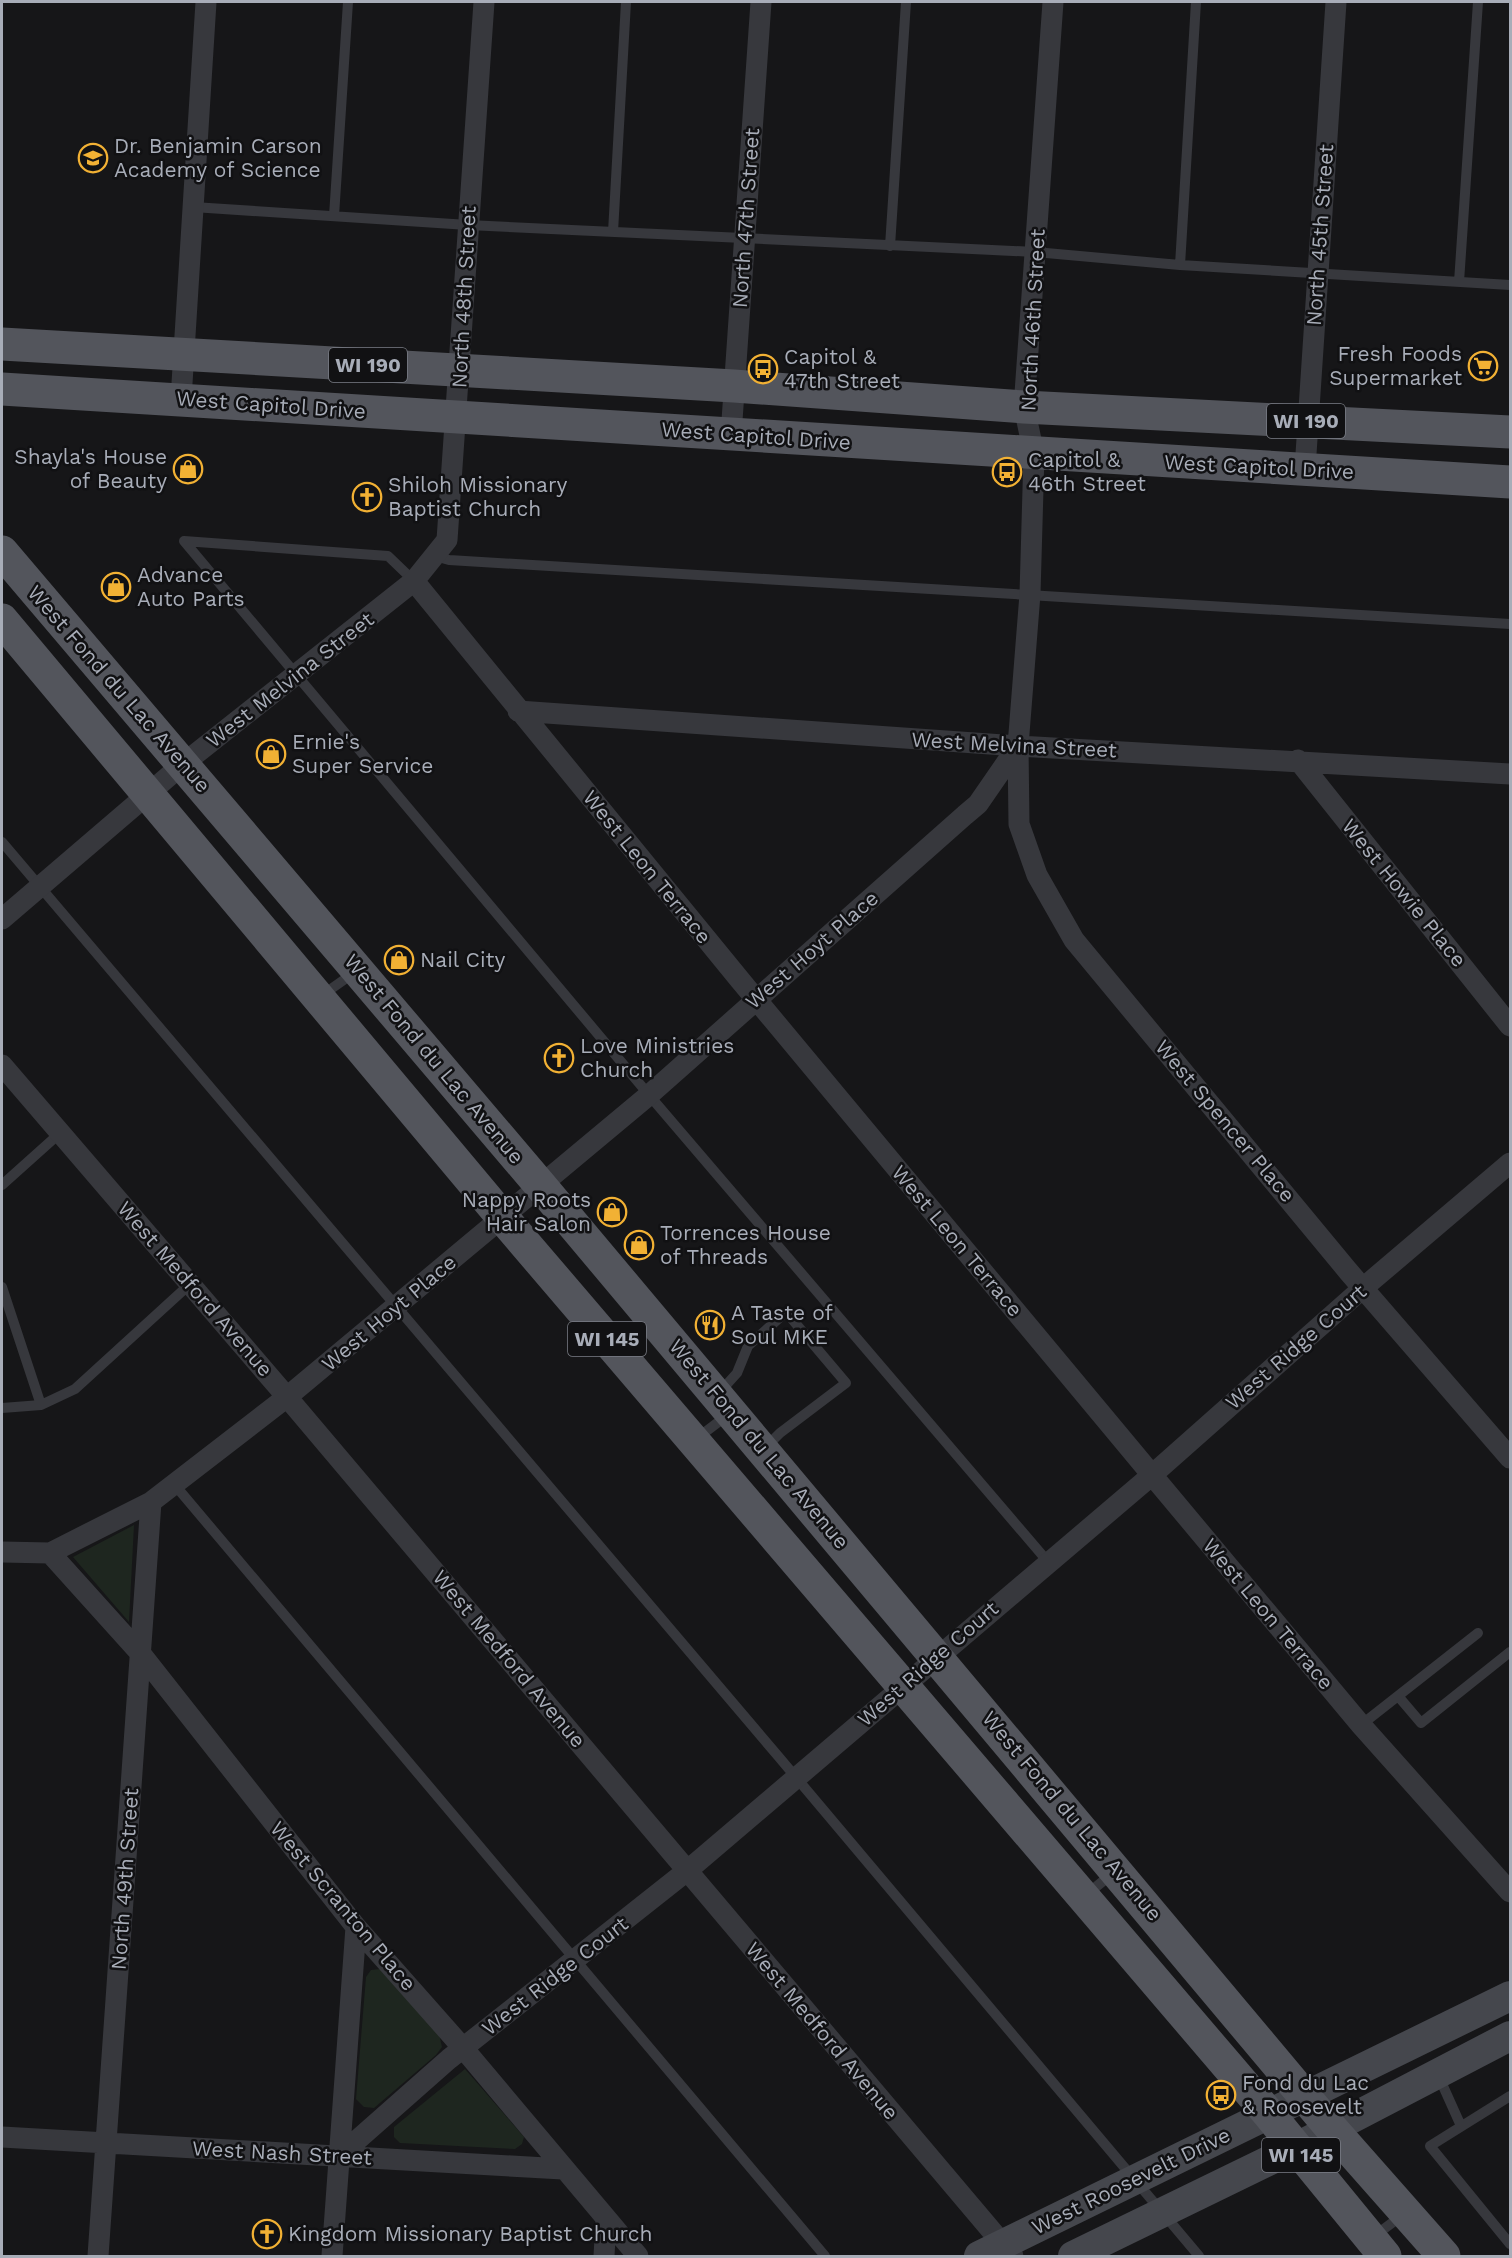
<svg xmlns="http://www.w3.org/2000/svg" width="1512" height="2258" viewBox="0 0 1512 2258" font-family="'Work Sans',sans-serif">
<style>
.green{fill:#1e261f}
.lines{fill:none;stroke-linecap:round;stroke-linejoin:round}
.lane{stroke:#37383d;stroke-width:10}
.street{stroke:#37383d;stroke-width:21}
.secondary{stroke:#45474d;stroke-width:30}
.primary{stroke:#53555c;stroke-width:33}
.labels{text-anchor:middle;stroke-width:5;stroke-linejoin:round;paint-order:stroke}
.shield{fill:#111113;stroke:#7b7e86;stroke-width:1.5}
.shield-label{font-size:20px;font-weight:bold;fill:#a8adb8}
.poi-label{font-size:21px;fill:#a8adb8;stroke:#111113;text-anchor:start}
.street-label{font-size:21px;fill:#a8adb8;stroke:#111113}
</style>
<rect width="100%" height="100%" fill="#161618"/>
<path class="green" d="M134,1525L129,1622L73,1557Z
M380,1969L439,2034L442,2047L436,2055L374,2108L364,2107L356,2099L366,1977L371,1970Z
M465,2069L524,2137L522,2144L515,2149L400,2143L394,2137V2127Z"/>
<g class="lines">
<path class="lane" d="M193,207L468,225L1035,252L1180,265L1510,285
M334,216L348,2
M613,232L626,2
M890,246L906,2
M1180,265L1196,2
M1459,282L1478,2
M435,556L449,560L1510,624
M414,581L388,556L184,541L649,1095L1049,1563
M2,842L778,1756L1199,2256
M321,996L355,972
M2,1185L60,1133
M2,1287L41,1405
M719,1393L737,1373L748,1346L786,1312L846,1383L780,1433L766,1447
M2,1408L41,1405L75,1389L190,1284
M696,1439L729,1414
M174,1484L825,2256
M1398,1696L1421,1723L1510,1652
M1361,1725L1478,1633
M1086,1895L1113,1873
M1439,2077L1461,2126
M1510,2096L1430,2146L1510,2244
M1373,2237L1404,2214"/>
<path class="street" d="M1053,2L1024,407L1034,454L1030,594L1018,746L1019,824L1037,875L1074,940L1348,1271L1510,1458
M181,399L206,2
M731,435L761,2
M1305,469L1336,2
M414,581L740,980L1152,1475L1361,1725L1510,1892
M518,711L1018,746L1510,774
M1298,760L1510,1026
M2,919L183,764L414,581L447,540L484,2
M2,1065L287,1397L1013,2256
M2,1552L50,1553L151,1502L287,1397L649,1095L965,815L978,804L1018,746
M50,1553L141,1654L356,1927L463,2048L638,2256
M2,2137L563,2169
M338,2157L449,2059L688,1870L1152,1475L1363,1288L1510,1163
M98,2256L151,1502
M332,2256L356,1927
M604,2256L606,2220"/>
<path class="secondary" d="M979,2256L1510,1996
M1073,2256L1295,2148L1510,2036"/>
<path class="primary" d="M2,344L734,386L1024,407L1510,432
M2,389L1510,482
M2,552L540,1185L1331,2128L1444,2256
M2,620L503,1218L1268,2113L1385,2256"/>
</g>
<defs>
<g id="school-ring" transform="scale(1.5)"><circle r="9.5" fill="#111113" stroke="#f2b134" stroke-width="1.5"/><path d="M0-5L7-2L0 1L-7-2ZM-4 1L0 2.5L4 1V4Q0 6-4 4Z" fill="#f2b134"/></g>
<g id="supermarket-ring" transform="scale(1.5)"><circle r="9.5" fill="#111113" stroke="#f2b134" stroke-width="1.5"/><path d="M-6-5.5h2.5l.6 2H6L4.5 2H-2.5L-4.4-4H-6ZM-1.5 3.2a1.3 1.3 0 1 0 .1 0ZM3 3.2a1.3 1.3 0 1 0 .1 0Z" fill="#f2b134"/></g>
<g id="bus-ring" transform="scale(1.5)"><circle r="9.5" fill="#111113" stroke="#f2b134" stroke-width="1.5"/><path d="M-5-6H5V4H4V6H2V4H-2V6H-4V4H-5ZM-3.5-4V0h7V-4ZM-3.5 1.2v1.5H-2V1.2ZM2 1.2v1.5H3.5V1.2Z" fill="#f2b134"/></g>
<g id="shop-ring" transform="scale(1.5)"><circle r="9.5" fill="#111113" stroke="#f2b134" stroke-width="1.5"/><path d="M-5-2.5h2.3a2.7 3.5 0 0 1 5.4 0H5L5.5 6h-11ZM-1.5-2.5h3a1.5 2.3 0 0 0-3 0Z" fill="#f2b134"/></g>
<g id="church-ring" transform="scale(1.5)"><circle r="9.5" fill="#111113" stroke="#f2b134" stroke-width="1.5"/><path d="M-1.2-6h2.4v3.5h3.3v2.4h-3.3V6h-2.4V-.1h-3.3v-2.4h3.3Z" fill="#f2b134"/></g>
<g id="restaurant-ring" transform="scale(1.5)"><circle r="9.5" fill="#111113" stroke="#f2b134" stroke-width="1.5"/><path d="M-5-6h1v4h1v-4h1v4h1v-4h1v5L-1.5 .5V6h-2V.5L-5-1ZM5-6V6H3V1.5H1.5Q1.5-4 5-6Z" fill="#f2b134"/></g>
</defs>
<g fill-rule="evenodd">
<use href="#school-ring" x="93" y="158"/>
<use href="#supermarket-ring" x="1483" y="366"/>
<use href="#bus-ring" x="763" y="369"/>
<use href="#shop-ring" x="188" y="469"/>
<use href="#bus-ring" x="1007" y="472"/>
<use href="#church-ring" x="367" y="497"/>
<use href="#shop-ring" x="116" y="587"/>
<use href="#shop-ring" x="271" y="754"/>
<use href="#shop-ring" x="399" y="960"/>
<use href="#church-ring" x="559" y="1058"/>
<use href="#shop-ring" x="612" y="1212"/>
<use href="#shop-ring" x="639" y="1245"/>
<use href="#restaurant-ring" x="710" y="1325"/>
<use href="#bus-ring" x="1221" y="2095"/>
<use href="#church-ring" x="267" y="2234"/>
</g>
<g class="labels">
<g class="shield">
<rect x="329" y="348" width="78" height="34" rx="4.5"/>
<rect x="1267" y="404" width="78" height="34" rx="4.5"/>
<rect x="568" y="1322" width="78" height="34" rx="4.5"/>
<rect x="1262" y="2138" width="78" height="34" rx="4.5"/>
</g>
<g class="shield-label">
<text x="368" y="372">WI 190</text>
<text x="1306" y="428">WI 190</text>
<text x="607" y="1346">WI 145</text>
<text x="1301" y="2162">WI 145</text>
</g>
<g class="poi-label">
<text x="114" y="153">Dr. Benjamin Carson<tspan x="114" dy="24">Academy of Science</tspan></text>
<text x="1462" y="361" text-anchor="end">Fresh Foods<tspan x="1462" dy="24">Supermarket</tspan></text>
<text x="784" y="364">Capitol &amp;<tspan x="784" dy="24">47th Street</tspan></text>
<text x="167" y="464" text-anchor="end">Shayla's House<tspan x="167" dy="24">of Beauty</tspan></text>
<text x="1028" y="467">Capitol &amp;<tspan x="1028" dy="24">46th Street</tspan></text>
<text x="388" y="492">Shiloh Missionary<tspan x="388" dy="24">Baptist Church</tspan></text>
<text x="137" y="582">Advance<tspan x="137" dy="24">Auto Parts</tspan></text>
<text x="292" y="749">Ernie's<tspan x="292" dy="24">Super Service</tspan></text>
<text x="420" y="967">Nail City</text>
<text x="580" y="1053">Love Ministries<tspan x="580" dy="24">Church</tspan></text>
<text x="591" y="1207" text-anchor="end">Nappy Roots<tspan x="591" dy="24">Hair Salon</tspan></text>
<text x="660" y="1240">Torrences House<tspan x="660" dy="24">of Threads</tspan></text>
<text x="731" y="1320">A Taste of<tspan x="731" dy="24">Soul MKE</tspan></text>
<text x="1242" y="2090">Fond du Lac<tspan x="1242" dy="24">&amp; Roosevelt</tspan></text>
<text x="288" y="2241">Kingdom Missionary Baptist Church</text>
</g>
<g class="street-label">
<text transform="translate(746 218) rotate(-86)" y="7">North 47th Street</text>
<text transform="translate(1320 235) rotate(-86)" y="7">North 45th Street</text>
<text transform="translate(464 297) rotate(-87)" y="7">North 48th Street</text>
<text transform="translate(1033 320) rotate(-87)" y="7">North 46th Street</text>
<text transform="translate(271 405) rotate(4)" y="7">West Capitol Drive</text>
<text transform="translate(756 436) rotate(4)" y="7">West Capitol Drive</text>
<text transform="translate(1259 467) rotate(3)" y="7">West Capitol Drive</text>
<text transform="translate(290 680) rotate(-38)" y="7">West Melvina Street</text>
<text transform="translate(119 689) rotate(49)" y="7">West Fond du Lac Avenue</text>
<text transform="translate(1014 745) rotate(3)" y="7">West Melvina Street</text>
<text transform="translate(647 867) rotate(51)" y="7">West Leon Terrace</text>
<text transform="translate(1404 893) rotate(51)" y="7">West Howie Place</text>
<text transform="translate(812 950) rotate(-41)" y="7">West Hoyt Place</text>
<text transform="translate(434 1059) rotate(50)" y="7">West Fond du Lac Avenue</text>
<text transform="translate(1225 1121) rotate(50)" y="7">West Spencer Place</text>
<text transform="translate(957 1241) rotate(50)" y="7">West Leon Terrace</text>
<text transform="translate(195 1289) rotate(49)" y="7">West Medford Avenue</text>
<text transform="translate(389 1313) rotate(-40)" y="7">West Hoyt Place</text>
<text transform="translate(1296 1347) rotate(-41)" y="7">West Ridge Court</text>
<text transform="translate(759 1444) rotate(50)" y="7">West Fond du Lac Avenue</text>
<text transform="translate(1268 1614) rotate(50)" y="7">West Leon Terrace</text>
<text transform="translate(509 1659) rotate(50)" y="7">West Medford Avenue</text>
<text transform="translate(928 1664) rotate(-41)" y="7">West Ridge Court</text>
<text transform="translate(1072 1816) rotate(50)" y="7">West Fond du Lac Avenue</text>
<text transform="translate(125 1879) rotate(-86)" y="7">North 49th Street</text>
<text transform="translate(343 1906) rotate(50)" y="7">West Scranton Place</text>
<text transform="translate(555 1976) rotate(-38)" y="7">West Ridge Court</text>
<text transform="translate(822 2031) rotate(50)" y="7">West Medford Avenue</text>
<text transform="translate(282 2153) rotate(3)" y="7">West Nash Street</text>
<text transform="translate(1131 2181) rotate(-26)" y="7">West Roosevelt Drive</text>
</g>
</g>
<rect width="1512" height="2258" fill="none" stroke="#a8adb8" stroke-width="6"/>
</svg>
